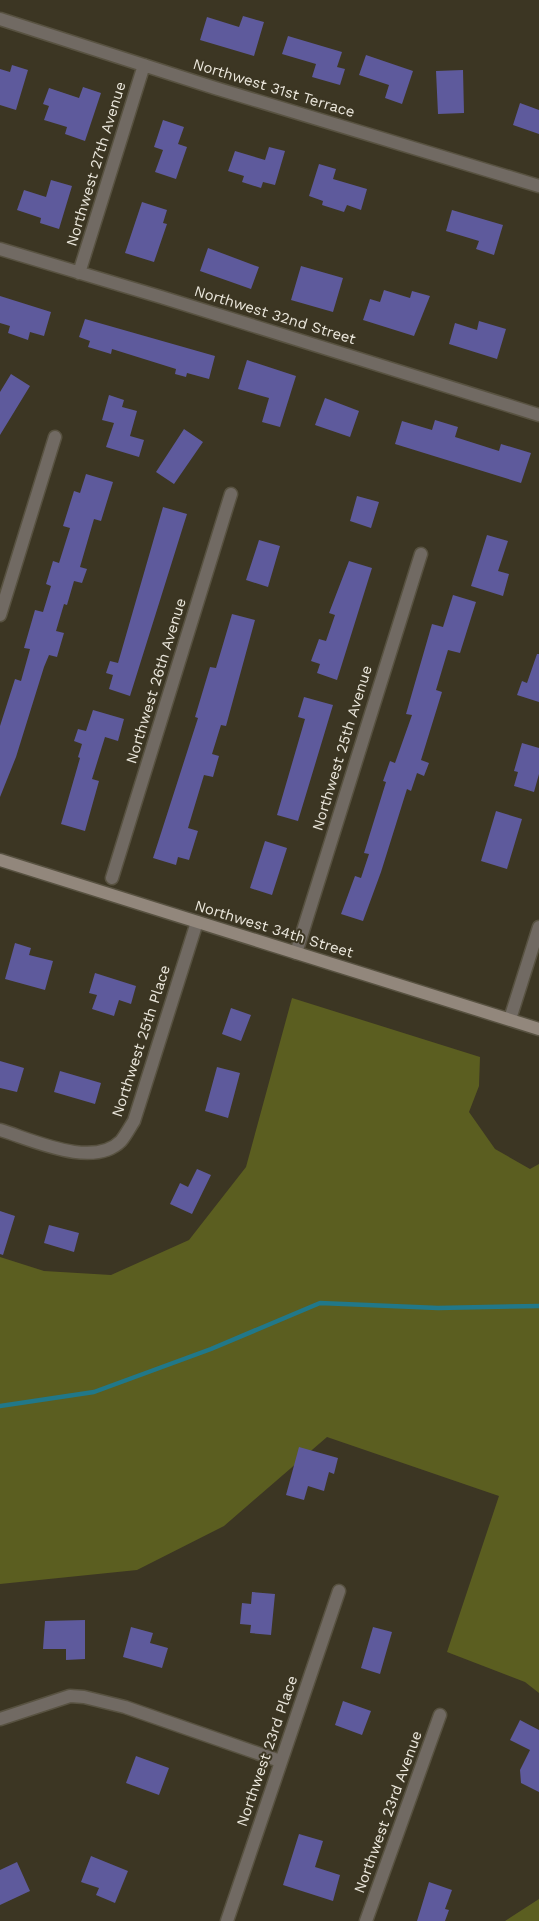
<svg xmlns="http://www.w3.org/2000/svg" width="539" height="1921" viewBox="0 0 539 1921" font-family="'Work Sans',sans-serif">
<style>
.green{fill:#5b5e20}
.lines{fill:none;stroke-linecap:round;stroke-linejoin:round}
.stream{stroke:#217889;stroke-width:4.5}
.building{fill:#5e5a9c}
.minor-casing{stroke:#585241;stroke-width:15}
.secondary-casing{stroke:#585241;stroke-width:15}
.minor{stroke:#716a63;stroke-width:12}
.secondary{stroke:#92877c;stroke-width:12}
.labels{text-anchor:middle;stroke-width:4;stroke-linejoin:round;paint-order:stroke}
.street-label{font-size:15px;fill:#ebe7dc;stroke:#3c3623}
</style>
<rect width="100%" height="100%" fill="#3c3623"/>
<path class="green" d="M292,998L480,1057L479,1086L469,1112L495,1149L530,1169L539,1164V1693L525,1682L447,1652L499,1496L327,1437L224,1526L137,1570L0,1584V1257L44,1271L111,1275L189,1240L246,1167Z
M539,1899V1921H505Z"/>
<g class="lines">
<path class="stream" d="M0,1406L94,1392L211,1349L320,1303L438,1308L539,1306"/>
</g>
<path class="building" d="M243,16L264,22L254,56L200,40L207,17L239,27Z
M288,36L342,52L337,67L345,69L340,85L312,77L316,64L282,54Z
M366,55L413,71L402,104L385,98L389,85L359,75Z
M12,65L28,70L16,110L0,105V69L10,72Z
M463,70L464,113L438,114L436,71Z
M83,87L101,93L85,141L65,134L67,127L44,120L49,106L43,104L49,88L79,98Z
M520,103L539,110V134L513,125Z
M163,120L184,127L178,144L187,147L176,179L155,172L163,150L154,147Z
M269,147L285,151L275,185L263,182L261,188L242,182L244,176L228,171L235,151L265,160Z
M319,164L336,169L333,179L367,189L361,210L347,205L344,212L322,205L323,201L309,196Z
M51,180L72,186L59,229L40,223L41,218L17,210L24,190L46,197Z
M142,202L167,210L163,223L167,224L154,262L125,253Z
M452,210L503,225L494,255L476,249L479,241L446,231Z
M208,248L259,267L251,289L200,271Z
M301,266L343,278L333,312L291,300Z
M384,290L410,298L412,291L430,296L414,336L363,320L370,299L380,302Z
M0,296L51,312L44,336L30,332L28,340L8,333L10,326L0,323Z
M85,319L215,356L209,379L187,373L186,377L175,374L176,369L112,349L111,354L88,347L90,341L79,337Z
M479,321L506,329L497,359L449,344L455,323L477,330Z
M247,360L296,376L280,427L262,422L269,398L238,389Z
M11,374L30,386L0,435V392Z
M109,395L124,400L122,407L137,411L130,436L144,440L139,457L106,447L114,423L102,420Z
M325,398L359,411L350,437L315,425Z
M435,420L458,427L455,437L499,451L501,444L531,453L521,483L395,444L402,421L432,430Z
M184,429L203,442L174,484L156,472Z
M86,474L113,482L101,521L94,519L80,567L87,569L82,583L74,581L67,605L64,604L56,631L64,633L57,657L49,655L44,667L16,757L0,797V726L15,679L21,681L30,649L24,648L35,610L43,612L51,586L46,584L53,561L59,563L70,528L63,526L74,491L80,493Z
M357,496L379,502L371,528L350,521Z
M163,507L187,514L130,696L109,689L113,675L106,673L110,661L118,663Z
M487,535L508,541L498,571L509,574L503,596L471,586Z
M259,540L280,546L268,587L246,580Z
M349,561L372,568L337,680L317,673L320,664L311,661L319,639L326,641L335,615L329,613Z
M453,595L476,602L460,653L448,650L436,690L442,692L421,760L429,763L424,776L417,773L411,791L407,789L381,872L363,921L341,914L355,876L361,878L369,854L364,853L386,782L383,781L390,761L395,763L412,715L406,714L432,624L443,627Z
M232,614L255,620L226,726L221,725L212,754L219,756L213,777L204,775L188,828L198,831L189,860L178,857L176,865L153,858L198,718L195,717L210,667L216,668Z
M537,654H539V702L517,695L522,681L527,683Z
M304,697L333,705L298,821L277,815L305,719L298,717Z
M93,710L124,719L118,741L105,737L92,779L99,781L85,831L61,824L80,758L78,757L82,744L74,741L78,729L86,731Z
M522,743L539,748V774L534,792L514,786L518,772L514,771Z
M496,811L522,819L507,869L481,861Z
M265,841L287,848L272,895L250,888Z
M15,943L31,948L29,955L53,961L45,990L5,979Z
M95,973L136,986L131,1004L119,1000L114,1016L92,1009L97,995L89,993Z
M231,1008L251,1015L241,1041L222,1034Z
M0,1061L24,1068L17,1092L0,1088Z
M217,1067L240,1073L228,1118L205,1111Z
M60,1071L101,1083L95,1104L54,1092Z
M197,1169L211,1175L192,1214L170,1204L180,1183L188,1187Z
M0,1211L15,1216L3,1255L0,1254Z
M49,1225L79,1233L74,1252L44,1243Z
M299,1447L338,1458L334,1474L329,1472L324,1491L308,1486L304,1500L286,1495Z
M252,1592L275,1594L271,1635L250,1633L251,1625L240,1624L242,1603L251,1604Z
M85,1620V1659L66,1660V1649H43L45,1621Z
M131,1627L153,1633L150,1643L168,1648L162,1668L123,1657Z
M373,1627L392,1632L380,1674L361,1668Z
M343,1701L371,1711L362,1735L335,1725Z
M520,1720L539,1730V1792L521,1783L520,1770L530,1750L510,1740Z
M136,1756L169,1768L159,1795L126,1783Z
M299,1834L323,1841L315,1867L340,1875L333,1901L283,1885Z
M91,1856L128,1871L115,1903L96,1895L99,1888L81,1882Z
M17,1862L30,1891L0,1905V1870Z
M429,1882L452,1890L445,1909L449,1910L445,1921H417Z"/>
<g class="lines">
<g class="minor-casing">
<path id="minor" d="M0,19L215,88L539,186
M0,249L161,297L539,415
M79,273L144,65
M0,615L55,437
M112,878L231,494
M296,953L421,554
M510,1019L539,927
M0,1130C33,1140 93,1169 121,1141C126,1135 130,1127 134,1121L197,922
M0,1719L70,1696L84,1697L125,1707L280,1761
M227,1921L339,1591
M366,1921L440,1715"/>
</g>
<g class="secondary-casing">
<path id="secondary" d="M0,860L539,1029"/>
</g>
<use href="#minor" class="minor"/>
<use href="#secondary" class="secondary"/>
</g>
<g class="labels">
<g class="street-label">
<text transform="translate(274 88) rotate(17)" y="5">Northwest 31st Terrace</text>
<text transform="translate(96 164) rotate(-73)" y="5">Northwest 27th Avenue</text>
<text transform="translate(275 315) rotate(17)" y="5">Northwest 32nd Street</text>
<text transform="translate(156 681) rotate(-73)" y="5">Northwest 26th Avenue</text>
<text transform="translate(342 748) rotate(-73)" y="5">Northwest 25th Avenue</text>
<text transform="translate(274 929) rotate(17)" y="5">Northwest 34th Street</text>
<text transform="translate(141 1041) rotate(-72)" y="5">Northwest 25th Place</text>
<text transform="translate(267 1751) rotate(-71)" y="5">Northwest 23rd Place</text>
<text transform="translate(388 1812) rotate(-70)" y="5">Northwest 23rd Avenue</text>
</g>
</g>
</svg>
